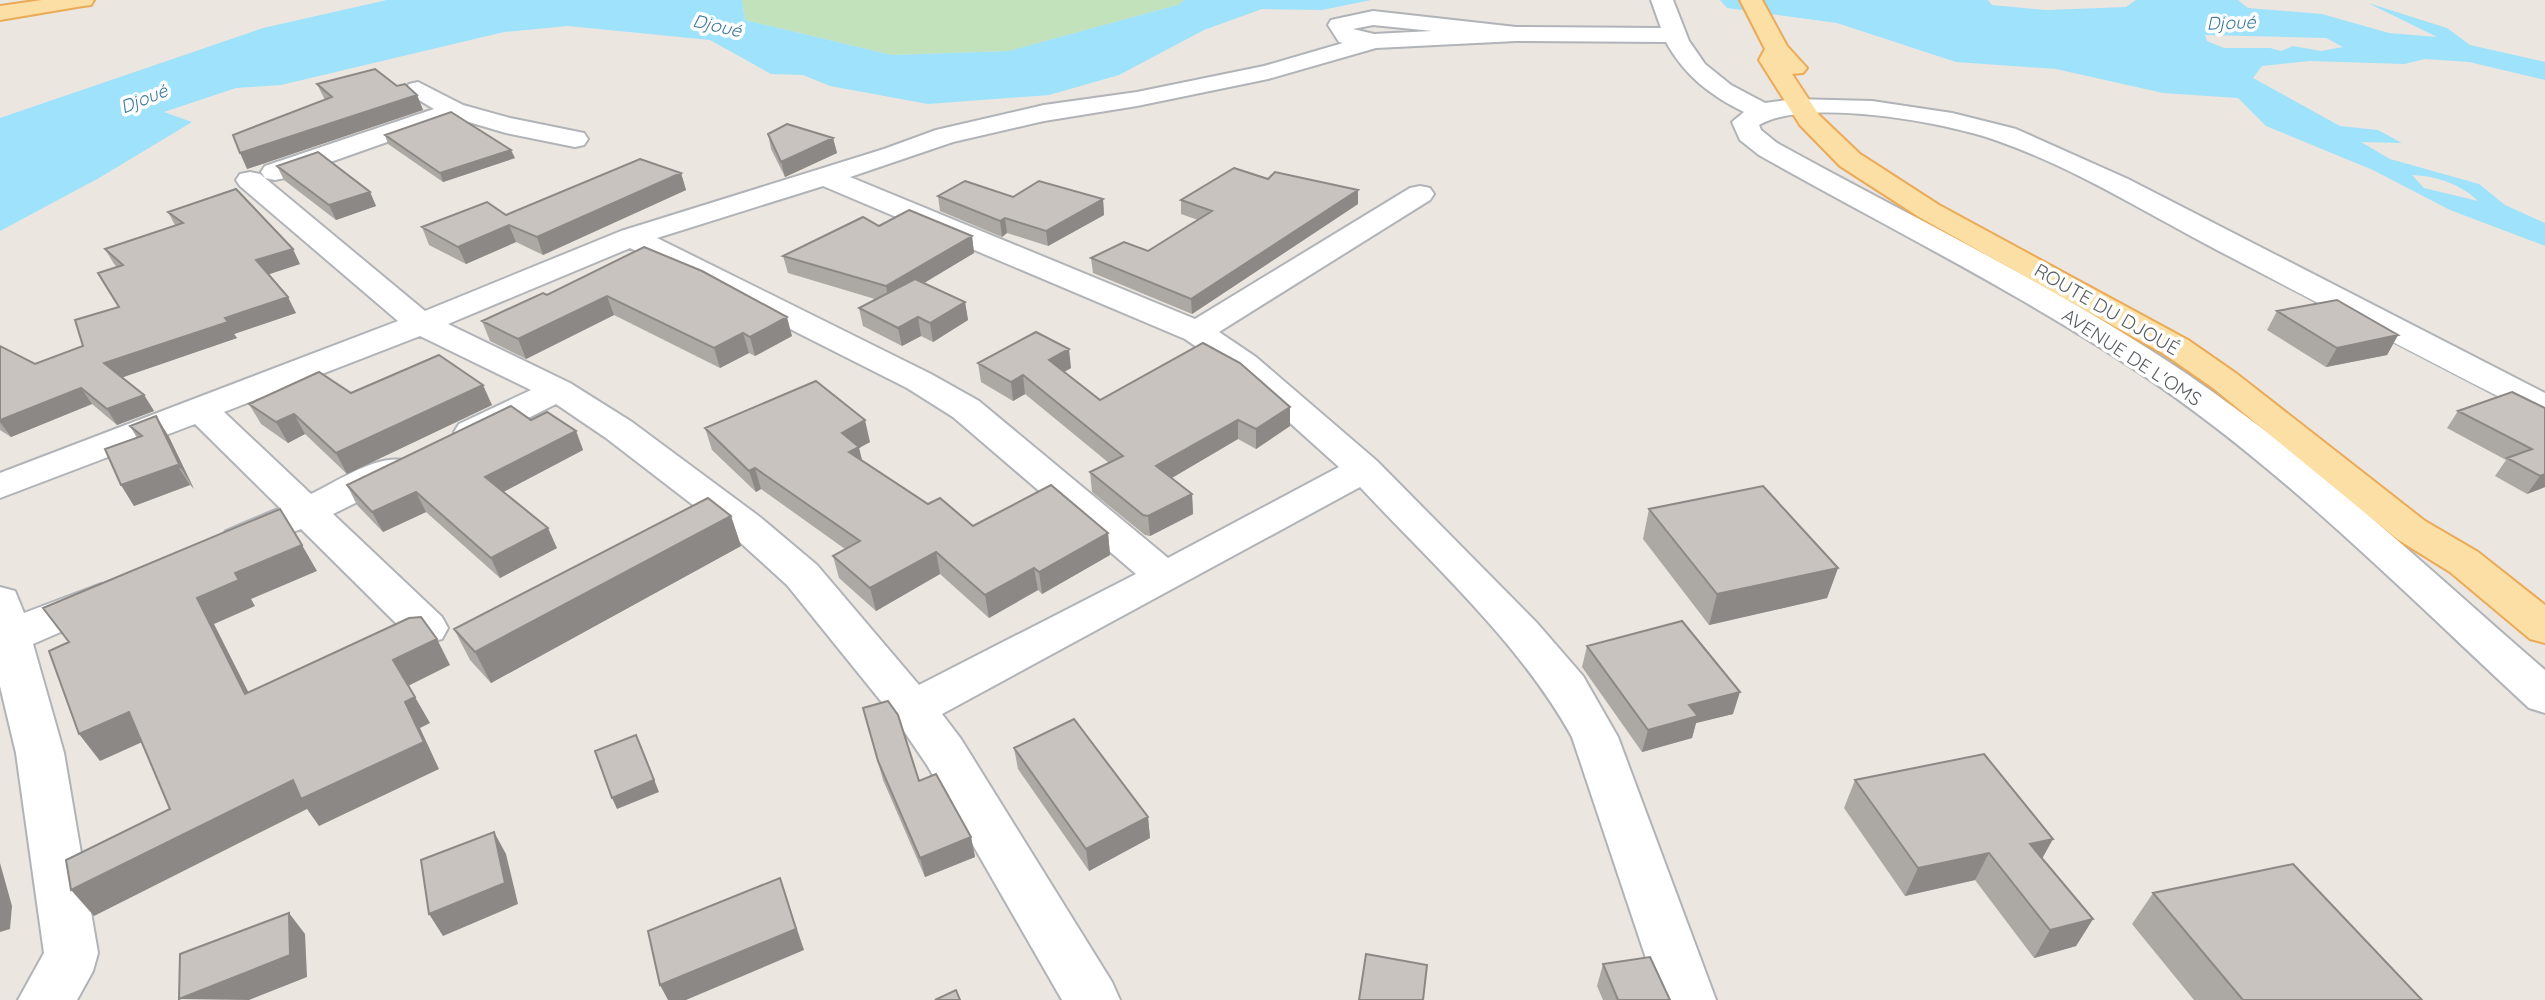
<svg xmlns="http://www.w3.org/2000/svg" width="2545" height="1000" viewBox="0 0 2545 1000" font-family="Quicksand,sans-serif">
<style>
.green{fill:#c2e2bc}
.water{fill:#9fe2fb;fill-rule:evenodd}
.lines{fill:none;stroke-linecap:round;stroke-linejoin:round}
.minor-casing{stroke:#b0b3b7;stroke-width:4}
.major-casing{stroke:#ebaa58;stroke-width:4}
.minor{fill:#fff;fill-rule:evenodd}
.major{fill:#fbdfa4;fill-rule:evenodd}
.wall{fill:#aca8a3}
.shaded-wall{fill:#8c8885}
.building{fill:#c8c3be;stroke:#8c8885;stroke-width:2}
.labels{text-anchor:middle;stroke-width:7;stroke-linejoin:round;paint-order:stroke}
.far-water-label{font-size:18px;font-style:italic;fill:#3a789a;stroke:#fff}
.street-label{font-size:19px;fill:#585d60;stroke:#fff}
</style>
<rect width="100%" height="100%" fill="#ebe6df"/>
<path class="green" d="M742,0H1185L1177,5L1010,51L892,55L745,20Z"/>
<path class="water" d="M387,0H742L745,20L892,55L1009,51L1177,5L1185,0H1371L1322,10L1262,9L1204,30L1119,75L1049,95L928,104L830,86L803,75L771,74L710,40L568,26L504,32L281,85L236,88L164,112L192,122L99,178L0,231V118L263,28Z
M1720,0H1988L1992,5L2046,10L2126,7L2136,0H2238L2248,8L2322,14L2389,33L2437,37L2368,3L2447,28L2470,45L2545,62V80L2469,62L2425,59L2404,64L2310,61L2262,66L2253,78L2340,126L2378,130L2402,143L2361,142L2390,159L2479,184L2505,205L2545,223V246L2450,210L2373,170L2266,126L2238,98L2163,93L2056,69L1956,62L1837,23L1727,8ZM2205,35L2326,38L2343,47L2321,51L2293,46L2281,51L2270,48H2224L2207,41ZM2412,175C2436,176 2461,184 2478,201L2424,188Z"/>
<g class="lines">
<g class="minor-casing">
<path id="minor" d="M1651,0H1673L1689,41L1705,64L1731,85L1765,103L1794,99L1872,101L1952,113L2016,129L2128,179L2545,393V418L2533,414C2427,360 2322,305 2217,250C2145,212 2075,168 1998,141C1946,122 1807,97 1759,125L1761,130L1777,143C1914,219 2057,286 2187,374C2315,461 2428,569 2545,670V713L2529,708C2410,598 2295,481 2162,388C2034,300 1894,231 1759,155L1740,140L1732,122L1744,112C1710,95 1685,76 1666,42L1516,41L1376,48L1268,79L1137,106L1044,121L953,142L850,177L1195,319L1410,188L1420,186L1430,188L1434,194L1430,200L1219,332L1256,357L1377,461L1537,623L1583,676L1618,737L1716,1000H1660L1572,737C1520,643 1433,565 1360,487L942,714L961,739L1112,982L1120,1000H1062L927,765L897,721L787,585L732,535L606,438L556,404L485,440L472,443L459,440L454,432L459,424L531,390L420,336L224,412L311,494C339,481 377,453 408,461L414,469L408,477L333,514L442,617L448,628L442,639L427,643L412,639L301,529L240,553L226,549L220,540L226,531L280,508L195,424L0,498V473L398,321L240,186L236,180L240,174L250,172L260,174L425,311L621,231L884,149L936,130L1044,105L1137,92L1264,66L1343,43L1339,42L1328,25L1331,20L1373,11L1516,27L1661,28ZM1373,25L1432,31L1374,34L1353,29ZM823,186L1185,339L1232,371L1339,467L1168,558L979,401L931,374L657,238ZM630,248L907,388L953,417L1136,574L919,685L817,565L760,517L632,422L570,383L448,324Z
M418,82L463,105L510,118L584,133L588,139L584,145L575,147L506,133L455,118L285,178L275,180L265,178L261,172L265,166L434,109L409,94L406,89L409,84Z
M101,584L116,588L122,598L116,608L33,644L64,753L98,953L93,971L77,1000H18L44,953L16,753L0,686V587L15,591L24,613Z"/>
</g>
<g class="major-casing">
<path id="major" d="M42,0H94L91,5L83,6L0,20V6Z
M1740,0H1762L1787,46L1807,68L1803,73L1792,74L1819,115L1860,154L1939,205L2188,340L2237,374L2425,521L2478,552L2545,605V643L2530,639L2450,572L2397,539L2213,388L2164,354L1919,217L1840,166L1800,125L1759,60L1765,49Z"/>
</g>
<use href="#minor" class="minor"/>
<use href="#major" class="major"/>
</g>
<path class="wall" d="M317,84L397,86L417,95L423,110L247,169L325,100Z
M768,134L833,138L837,153L785,177L771,149Z
M385,135L515,158L443,182L388,144Z
M277,166L370,192L376,206L336,220L284,180Z
M681,173L686,190L543,255L516,242L466,264L429,245L422,227L506,215Z
M1268,179L1358,204L1192,314L1093,273L1091,258L1148,251L1198,220L1181,214V200Z
M938,196L1103,199L1104,215L1048,246L1007,233L1002,237L940,211Z
M168,212L300,264L268,274L296,313L234,334L237,338L122,377L144,395L154,411L117,425L92,404L11,437L0,430V346L35,364L83,346L119,307L117,267L114,264L105,249L175,225Z
M879,226L972,236L974,253L924,283L965,302L968,320L933,342L921,336L902,346L863,326L859,308L875,299L788,273L783,256Z
M644,247L792,336L755,356L749,353L720,368L614,315L526,359L490,341L482,321L547,295Z
M2277,311L2398,335L2387,355L2326,367L2267,330Z
M978,363L1071,368L1064,372L1100,400L1290,407V426L1256,449L1238,439L1172,478L1192,494L1193,514L1150,536L1145,535L1092,492L1090,472L1109,463L1025,394L1013,401L981,382Z
M351,393L492,405L347,474L305,434L288,443L261,424L249,404Z
M2545,408V487L2527,494L2495,476L2506,460L2447,428L2458,411Z
M156,416L169,437L194,489L190,485L134,506L121,485L137,438L130,426Z
M531,420L576,431L583,450L503,492L557,548L500,578L426,512L383,532L357,505L347,485Z
M705,428L870,442L859,448L862,460L928,504L973,526L1108,533L1110,555L1042,594L1038,590L989,618L940,574L876,611L839,578L833,556L845,549L761,489L756,492L712,450Z
M1649,509L1838,568L1827,598L1709,625L1643,539Z
M731,516L741,546L491,683L470,660L454,629Z
M1587,646L1733,714L1696,723L1692,738L1642,752L1582,667Z
M863,708L919,781L971,837L975,857L925,877L883,780Z
M1014,748L1148,817L1150,838L1089,871L1018,769Z
M1855,780L2042,858L2093,919L2076,946L2034,958L1975,880L1905,896L1844,808Z
M2153,893L2422,1000H2194L2132,924Z
M1603,964L1670,1000H1603L1597,986Z"/>
<path class="shaded-wall" d="M417,95L423,110L247,169L240,153Z
M833,138L837,153L785,177L781,162Z
M511,150L515,158L443,182L440,173Z
M681,173L686,190L543,255L537,237Z
M1358,190V204L1192,314L1191,299Z
M370,192L376,206L336,220L329,205Z
M1103,199L1104,215L1048,246L1046,231Z
M1005,218L1007,233L1002,237L1000,221Z
M509,225L516,242L466,264L458,247Z
M972,236L974,253L889,304L886,286Z
M293,249L300,264L264,276L256,260Z
M607,296L614,315L526,359L518,339Z
M288,297L296,313L234,334L237,338L115,380L104,363L225,318Z
M965,302L968,320L933,342L930,323Z
M787,317L792,336L755,356L750,337Z
M918,317L921,336L902,346L898,328Z
M743,333L749,353L720,368L714,348Z
M2398,335L2387,355L2326,367L2337,348Z
M1069,349L1071,368L1052,379L1049,360Z
M1023,375L1025,394L1013,401L1011,382Z
M483,385L492,405L347,474L336,453Z
M81,388L92,404L11,437L0,422V420Z
M144,395L154,411L117,425L107,409Z
M1290,407V426L1256,449V429Z
M294,414L305,434L288,443L276,422Z
M156,416L169,437L194,489L181,468Z
M865,420L870,442L859,448L864,469L854,473L842,433Z
M1238,420V439L1158,486L1156,466Z
M576,431L583,450L494,497L485,477Z
M177,465L190,485L134,506L121,485Z
M755,468L761,489L756,492L749,471Z
M2545,474V487L2527,494L2540,476Z
M416,492L426,512L383,532L372,512Z
M1192,494L1193,514L1150,536L1148,516Z
M731,516L741,546L491,683L475,652Z
M548,528L557,548L500,578L491,558Z
M1108,533L1110,555L1042,594L1039,572Z
M302,545L317,571L251,599L255,606L214,624L263,721L245,694L197,598L235,573Z
M936,552L940,574L876,611L870,588Z
M1034,568L1038,590L989,618L985,595Z
M1838,568L1827,598L1709,625L1717,594Z
M437,639L450,665L408,686L393,660Z
M1740,692L1733,714L1696,723L1692,738L1642,752L1648,730L1689,705Z
M415,697L430,723L420,728L439,769L319,826L307,809L94,916L71,890Z
M129,712L149,739L100,761L79,734Z
M641,746L659,792L617,809L612,798Z
M1148,817L1150,838L1089,871L1086,849Z
M494,832L506,854L518,904L443,936L429,914Z
M971,837L975,857L925,877L920,858Z
M2053,839L2038,866L2030,844Z
M1989,853L1975,880L1905,896L1918,868Z
M0,863L12,906L10,929L0,932Z
M780,878L804,950L686,1000H668L660,985Z
M289,913L305,934L307,977L249,1000L179,999Z
M2093,919L2076,946L2034,958L2050,930Z"/>
<path class="building" d="M375,69L397,86L405,84L417,95L240,153L233,135L332,97L317,84Z
M451,112L511,150L440,173L385,135Z
M787,124L833,138L781,162L768,134Z
M318,152L370,192L329,205L277,166Z
M640,159L681,173L537,237L509,225L458,247L422,227L487,202L506,215Z
M1234,168L1268,179L1275,172L1358,190L1191,299L1091,258L1124,242L1148,251L1212,211L1181,200Z
M965,181L1013,197L1039,181L1103,199L1046,231L1005,218L1000,221L938,196Z
M236,189L293,249L256,260L288,297L225,318L228,322L104,363L144,395L107,409L81,388L0,420V346L35,364L83,346L75,320L119,307L98,273L123,265L105,249L183,223L168,212Z
M909,210L972,236L886,286L783,256L863,217L879,226Z
M644,247L702,271L787,317L750,337L743,333L714,348L607,296L518,339L482,321L543,293L547,295Z
M915,279L965,302L930,323L918,317L898,328L859,308Z
M2337,300L2398,335L2337,348L2277,311Z
M1036,332L1069,349L1049,360L1100,400L1203,343L1240,363L1290,407L1256,429L1238,420L1156,466L1192,494L1148,516L1143,515L1090,472L1123,456L1023,375L1011,382L978,363Z
M439,355L483,385L336,453L294,414L276,422L249,404L319,372L351,393Z
M816,381L865,420L842,433L859,447L849,452L928,504L940,498L973,526L1051,485L1108,533L1039,572L1034,568L985,595L936,552L870,588L833,556L860,541L755,468L749,471L705,428Z
M2512,392L2545,408V474L2540,476L2507,458L2532,449L2458,411Z
M511,406L531,420L547,412L576,431L485,477L548,528L491,558L416,492L372,512L347,485Z
M156,416L181,468L177,465L121,485L105,449L142,436L130,426Z
M1763,486L1838,568L1717,594L1649,509Z
M708,498L731,516L475,652L454,629Z
M280,509L302,545L235,573L239,580L197,598L245,694L409,618L421,617L437,639L393,660L415,697L405,702L424,742L301,799L293,780L71,890L66,860L170,809L129,712L79,734L49,651L69,642L43,608Z
M1682,621L1740,692L1689,705L1698,716L1648,730L1587,646Z
M888,701L898,715L919,781L936,774L971,837L920,858L878,761L863,708Z
M1074,719L1148,817L1086,849L1014,748Z
M636,735L654,780L612,798L595,751Z
M1984,754L2053,839L2030,844L2093,919L2050,930L1989,853L1918,868L1855,780Z
M494,832L505,883L429,914L421,860Z
M2293,864L2422,1000H2243L2153,893Z
M780,878L796,929L660,985L648,931Z
M289,913L290,955L179,999L180,954Z
M1366,954L1427,965L1423,1000H1359Z
M1650,957L1670,1000H1618L1603,964Z
M956,990L960,1000H935Z"/>
<g class="labels">
<g class="far-water-label">
<text transform="translate(2231 23) rotate(-2)" y="6">Djoué</text>
<text transform="translate(717 26) rotate(13)" y="6">Djoué</text>
<text transform="translate(144 99) rotate(-22)" y="6">Djoué</text>
</g>
<g class="street-label">
<text transform="translate(2107 309) rotate(30)" y="7">ROUTE DU DJOUÉ</text>
<text transform="translate(2132 357) rotate(33)" y="7">AVENUE DE L'OMS</text>
</g>
</g>
</svg>
